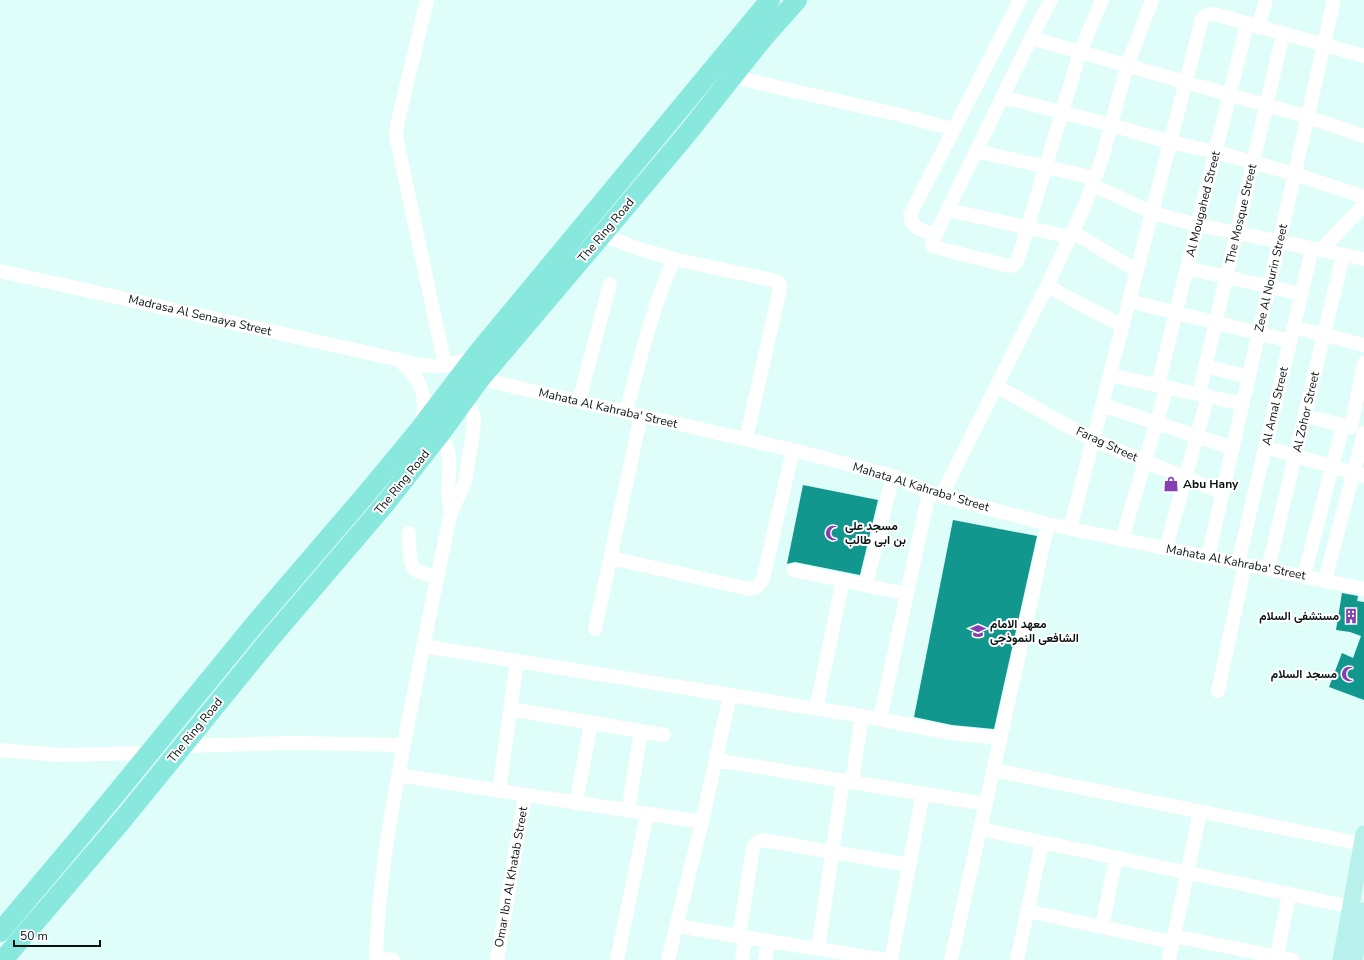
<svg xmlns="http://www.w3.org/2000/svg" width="1364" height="960" viewBox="0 0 1364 960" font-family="'Nunito Sans',Vazirmatn,sans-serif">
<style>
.building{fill:#12978e}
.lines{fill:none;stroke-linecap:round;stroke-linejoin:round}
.minor{stroke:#fff;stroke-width:14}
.major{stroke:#b8f1eb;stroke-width:17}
.highway{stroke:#88e8de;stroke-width:20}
.labels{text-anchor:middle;stroke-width:4;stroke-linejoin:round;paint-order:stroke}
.street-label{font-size:12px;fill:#091312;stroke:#fff}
.poi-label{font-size:12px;font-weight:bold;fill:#091312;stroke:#fff;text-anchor:start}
</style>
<rect width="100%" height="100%" fill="#dffdf9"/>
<path class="building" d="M803,485L878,500L860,575L795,562L787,564Z
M953,520L1037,536L994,729L952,725L914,717Z
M1342,593L1358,596L1357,601L1364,602V700L1329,687L1342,653L1353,658L1361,636L1350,632L1336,630Z"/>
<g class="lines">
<path class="minor" d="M427,0L397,125L396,136L445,366
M1051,0L1031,38L1308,117L1364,136
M1258,27L1266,0
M1031,38L933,240L932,245L934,247L1009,266L1015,264L1018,259L1080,52L1102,0
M733,77L900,115L953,129
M1003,97L1111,125L1170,142L1216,152L1295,174L1364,197
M976,151L1095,178
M1093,185L1153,213L1198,225L1364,259
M948,210L1070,237
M1073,232L1137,271
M602,235L643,250L674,259L776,281L780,285V289L746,439
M936,235C924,231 911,229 910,215L1020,0
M1321,250L1364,205
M1187,268L1301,294
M0,271L400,360C429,369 447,368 475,356
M1129,301L1290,341
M1122,326L1047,286L1085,205L1095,178L1103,155L1127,66L1152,0
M1293,327L1364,345
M401,362C422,379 429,399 420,425
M1205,366L1249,377
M1110,375L1243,404
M480,379L793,450L893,476L929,492L941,496L1048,524L1364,589
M1158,385L1247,24
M996,386L1093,440L1223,493
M1199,394L1283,34
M579,401L610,284
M1102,405L1233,448
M626,412C640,360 652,308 674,259
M1305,416L1351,427
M1351,427L1364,363
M440,434C453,451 449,470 448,490C448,497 450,505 451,512
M1266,447L1364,476
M941,496L1047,286
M1070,529L1202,19L1207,15L1214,14L1364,56
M409,533C410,543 407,563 416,570C421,574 431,575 437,576
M1122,539L1167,387
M1166,548L1208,396
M1208,557L1334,0
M611,558L749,589L757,587L763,579L793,450
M1238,563L1312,249
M1268,569L1343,255
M793,570L907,594
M1304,576L1343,425
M1325,580L1364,433
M866,585L893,476
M595,629L641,415
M423,646L862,716L951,733L1000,738
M1218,691L1245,564
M510,709L664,735
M816,709L843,580
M880,719L929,492
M182,746L294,743L404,745
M0,750L59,755L148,753
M716,760L986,804
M993,770L1362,844
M398,775L702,822
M852,782L862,716
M499,791L517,661
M576,803L591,723
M628,811L641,731
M980,829L1351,907
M1027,911L1172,942
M677,926L886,960
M1102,927L1116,858
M739,936L753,848C755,843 757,842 762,840L909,865
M1174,936L1293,960
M818,949L843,780
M1277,956L1289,894
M376,958L393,960
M376,960C378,879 393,802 408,723C422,652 436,582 451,512L456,502L465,482L473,433L474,417L466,397
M497,960L525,795
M617,960L647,814
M668,960L702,822L730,695
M742,960L745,937
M765,960L768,941
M891,960L923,793
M951,960L1048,524
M1017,960L1042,842
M1169,960L1200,812"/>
<path class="major" d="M1341,960L1364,834
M1354,960L1364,911"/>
<path class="highway" d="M0,932L101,812L254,625L367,493L419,430L476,355L770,0
M3,960L120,823L269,640L385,504L440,434L480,379L602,235L686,135L765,36L797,0"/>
</g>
<defs>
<g id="shop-bare" transform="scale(1.2)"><path d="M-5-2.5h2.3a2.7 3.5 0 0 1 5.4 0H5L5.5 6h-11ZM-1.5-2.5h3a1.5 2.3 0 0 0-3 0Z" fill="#853fb2" stroke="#fff" stroke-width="2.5" paint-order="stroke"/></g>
<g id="mosque-bare" transform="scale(1.2)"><path d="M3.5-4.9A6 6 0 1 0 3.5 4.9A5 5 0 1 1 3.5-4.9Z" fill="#853fb2" stroke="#fff" stroke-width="2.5" paint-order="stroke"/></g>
<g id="building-bare" transform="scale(1.2)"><path d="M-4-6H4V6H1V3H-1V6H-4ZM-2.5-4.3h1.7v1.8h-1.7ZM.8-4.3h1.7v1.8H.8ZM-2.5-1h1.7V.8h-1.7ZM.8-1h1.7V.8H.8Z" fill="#853fb2" stroke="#fff" stroke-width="2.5" paint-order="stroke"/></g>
<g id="school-bare" transform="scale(1.2)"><path d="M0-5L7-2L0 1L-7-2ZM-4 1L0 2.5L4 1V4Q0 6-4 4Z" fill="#853fb2" stroke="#fff" stroke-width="2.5" paint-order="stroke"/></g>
</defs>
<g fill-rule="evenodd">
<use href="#shop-bare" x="1171" y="484"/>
<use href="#mosque-bare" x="833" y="533"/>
<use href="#building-bare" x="1351" y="616"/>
<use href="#school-bare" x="978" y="631"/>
<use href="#mosque-bare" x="1349" y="674"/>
</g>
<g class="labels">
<g class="street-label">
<text transform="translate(1203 204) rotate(-76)" y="4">Al Mougahed Street</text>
<text transform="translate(1241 214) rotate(-77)" y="4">The Mosque Street</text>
<text transform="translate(606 230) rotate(-50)" y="4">The Ring Road</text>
<text transform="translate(1271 278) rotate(-77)" y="4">Zee Al Nourin Street</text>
<text transform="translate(200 315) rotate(13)" y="4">Madrasa Al Senaaya Street</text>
<text transform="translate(1275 406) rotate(-77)" y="4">Al Amal Street</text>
<text transform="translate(608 408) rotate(13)" y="4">Mahata Al Kahraba' Street</text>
<text transform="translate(1306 412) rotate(-77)" y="4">Al Zohor Street</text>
<text transform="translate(1107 444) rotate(25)" y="4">Farag Street</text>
<text transform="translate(402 482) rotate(-51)" y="4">The Ring Road</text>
<text transform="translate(921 487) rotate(17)" y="4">Mahata Al Kahraba' Street</text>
<text transform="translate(1236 562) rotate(11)" y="4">Mahata Al Kahraba' Street</text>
<text transform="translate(195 730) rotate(-51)" y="4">The Ring Road</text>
<text transform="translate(511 877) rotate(-80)" y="4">Omar Ibn Al Khatab Street</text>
</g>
<g class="poi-label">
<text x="1183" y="488">Abu Hany</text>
<text x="845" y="530">مسجد على<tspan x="845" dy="14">بن ابى طالب</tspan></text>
<text x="1339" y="620" text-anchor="end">مستشفى السلام</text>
<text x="990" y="628">معهد الامام<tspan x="990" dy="14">الشافعى النموذجى</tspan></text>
<text x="1337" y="678" text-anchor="end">مسجد السلام</text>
</g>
</g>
<path d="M14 940v6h86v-6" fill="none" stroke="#091312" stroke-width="2"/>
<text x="20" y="940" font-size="12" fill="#091312" stroke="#ffffff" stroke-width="3" paint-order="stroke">50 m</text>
</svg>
